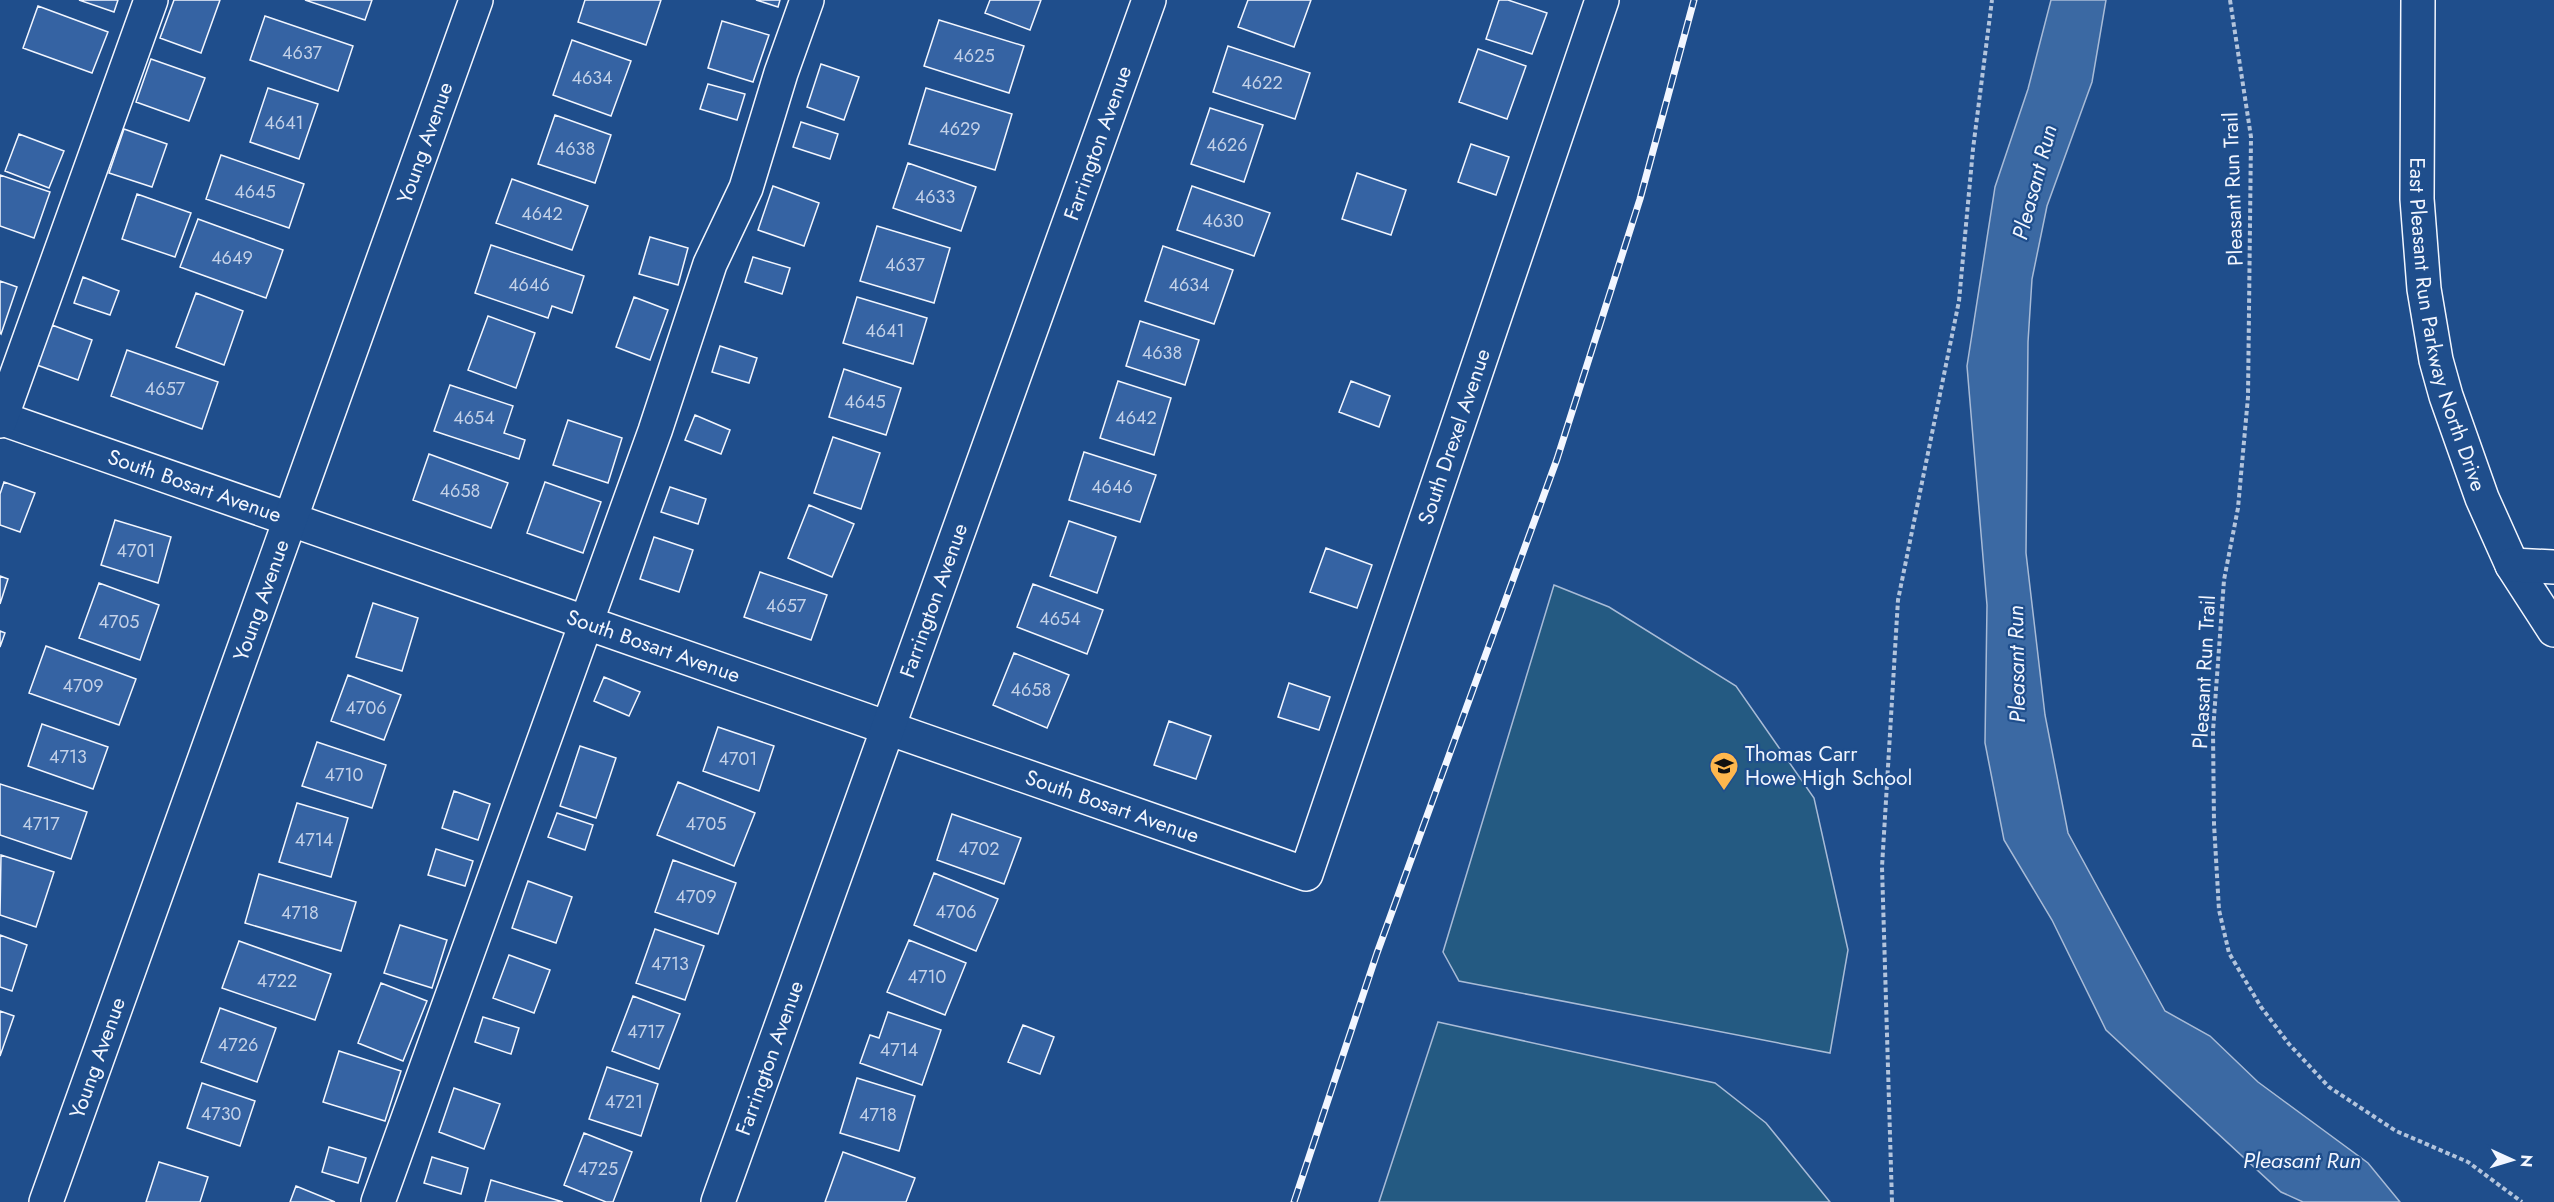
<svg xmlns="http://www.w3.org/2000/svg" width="2554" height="1202" viewBox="0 0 2554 1202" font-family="Jost,sans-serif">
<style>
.green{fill:#245a82;stroke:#a8bbd7;stroke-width:1.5}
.water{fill:#3b69a3;stroke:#a8bbd7;stroke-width:1.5}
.building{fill:#3563a3;stroke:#f2f6ff;stroke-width:1.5}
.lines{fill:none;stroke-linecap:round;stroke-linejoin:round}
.minor-casing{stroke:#f2f6ff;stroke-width:36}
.path{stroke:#b3c4dc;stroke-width:4;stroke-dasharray:4.5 3;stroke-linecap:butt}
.minor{stroke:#1f4e8c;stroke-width:33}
.rail-casing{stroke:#f2f6ff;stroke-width:7}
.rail{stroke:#1f4e8c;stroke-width:4.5;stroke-dasharray:14;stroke-linecap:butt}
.labels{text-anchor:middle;stroke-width:4.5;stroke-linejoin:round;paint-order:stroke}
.number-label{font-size:18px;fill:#c3d1e8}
.street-label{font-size:21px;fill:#f2f6ff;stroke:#1f4e8c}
.poi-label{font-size:21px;fill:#f2f6ff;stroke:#1f4e8c;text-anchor:start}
.water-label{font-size:22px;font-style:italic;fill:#f2f6ff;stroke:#1f4e8c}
</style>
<rect width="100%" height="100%" fill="#1f4e8c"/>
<path class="green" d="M1554,585L1609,607L1736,686L1814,798L1848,950L1830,1053L1459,981L1443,952Z
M1438,1022L1715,1083L1766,1123L1830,1202H1379Z"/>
<path class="water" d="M2051,0H2106L2092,82L2047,206L2032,279L2028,342L2026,553L2045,715L2068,833L2165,1011L2210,1036L2258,1082L2368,1163L2400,1202H2303L2281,1192L2106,1030L2052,920L2004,840L1985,743L1987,605L1967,366L1995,187L2028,89Z"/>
<path class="building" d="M79,0H118L114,12Z
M174,0H220L201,53L160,38Z
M305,0H372L365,20Z
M585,0H661L646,45L578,22Z
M756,0H780L778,7Z
M990,0H1041L1030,30L985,13Z
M1248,0H1311L1294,47L1238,27Z
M1499,0H1508L1547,13L1532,54L1486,39Z
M38,6L108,32L92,73L23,48Z
M265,16L353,46L338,91L250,60Z
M939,20L1024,46L1009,93L924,66Z
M722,21L769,35L753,82L708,68Z
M572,40L631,61L611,116L553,95Z
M1228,46L1310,73L1295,119L1213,92Z
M1478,49L1526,66L1507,119L1459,102Z
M151,59L205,78L189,121L136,102Z
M821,64L859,77L844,120L807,107Z
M708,84L745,94L737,120L700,109Z
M268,88L318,104L299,159L250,142Z
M926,88L1012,114L995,170L909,144Z
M1210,108L1263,125L1244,182L1191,164Z
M555,115L611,135L595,183L538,164Z
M801,122L838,134L830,159L793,147Z
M124,129L167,144L152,187L109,173Z
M19,134L64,151L49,188L5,171Z
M1471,144L1509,157L1496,195L1458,182Z
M221,155L304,184L289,228L206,199Z
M908,163L976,187L961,231L893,208Z
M1357,173L1406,190L1391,235L1342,219Z
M0,175L50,192L34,238L0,226Z
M512,179L588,206L572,250L496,223Z
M773,186L819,203L804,246L758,230Z
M1192,186L1270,213L1254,256L1177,230Z
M137,194L191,213L175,257L122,239Z
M198,219L283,250L266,298L180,267Z
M877,226L950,248L934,303L860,281Z
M650,237L688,248L678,285L639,274Z
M491,245L584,276L572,313L552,306L548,318L475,293Z
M1163,246L1233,270L1214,324L1145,301Z
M753,257L790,268L782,294L745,282Z
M83,277L119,291L110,315L74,303Z
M0,281L17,287L1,334L0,333Z
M196,293L243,311L224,365L176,347Z
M634,297L668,310L650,360L616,347Z
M857,297L927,318L913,364L843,343Z
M488,316L535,333L516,388L468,370Z
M1140,321L1199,340L1185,385L1126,366Z
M52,325L92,340L78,380L37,365Z
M720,346L757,358L749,383L712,372Z
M127,350L218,382L202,429L111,396Z
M844,369L901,388L886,435L829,417Z
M1118,381L1171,398L1154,455L1100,438Z
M1351,381L1390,396L1379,427L1339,412Z
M450,385L513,406L504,433L525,440L519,459L434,431Z
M695,415L730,430L721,454L685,440Z
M568,420L622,438L608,483L553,465Z
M833,437L880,453L861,509L814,493Z
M1084,452L1156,475L1140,522L1069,500Z
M429,454L508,483L491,528L413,500Z
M4,482L35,493L20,532L0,525V494Z
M545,482L601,502L583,553L527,533Z
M670,487L706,499L698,524L661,512Z
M809,505L854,524L832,577L788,558Z
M115,520L171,537L158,583L101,565Z
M1069,521L1116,537L1097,593L1050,576Z
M654,537L693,550L679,592L640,579Z
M1326,548L1372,565L1357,608L1310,592Z
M760,572L827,595L811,640L744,617Z
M0,576L8,579L0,604Z
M99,583L159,605L140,660L79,638Z
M1033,584L1103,610L1087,654L1017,627Z
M373,603L418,618L402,671L356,657Z
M0,631L5,633L0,647Z
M46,646L136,679L119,725L29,693Z
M1014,653L1069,675L1047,728L993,705Z
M348,675L401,695L384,740L331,721Z
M604,677L640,692L629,716L594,701Z
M1289,683L1330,697L1319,730L1278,717Z
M1169,721L1211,736L1196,779L1154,765Z
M42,724L108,747L93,789L28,766Z
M718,727L774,746L759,791L703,771Z
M317,742L386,765L372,808L302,786Z
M580,746L616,758L596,818L560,806Z
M678,782L755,813L734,866L657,835Z
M0,784L87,812L71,859L0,835Z
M454,791L490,804L478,840L442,828Z
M297,803L348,818L331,877L279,862Z
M557,813L593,825L585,850L548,837Z
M952,814L1021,838L1004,884L937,860Z
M436,849L473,861L465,886L428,875Z
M1,855L54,872L36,927L0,915Z
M673,860L736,883L718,934L655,912Z
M934,873L998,899L976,951L914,925Z
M259,874L356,902L341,951L245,923Z
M528,881L572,897L556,943L512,928Z
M400,925L447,940L432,988L384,973Z
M655,929L704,946L685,1000L636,983Z
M0,935L27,945L12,991L0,987Z
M909,940L966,963L945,1015L887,992Z
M239,941L331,974L315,1020L222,988Z
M509,955L550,970L534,1013L493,998Z
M381,983L427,1001L403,1061L358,1043Z
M633,996L680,1014L659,1069L612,1051Z
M220,1008L276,1028L257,1082L201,1062Z
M0,1011L14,1016L0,1056Z
M888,1012L941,1030L922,1085L860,1063L870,1035L879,1038Z
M483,1017L519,1028L511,1054L475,1042Z
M1023,1025L1054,1037L1040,1074L1008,1062Z
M339,1051L401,1071L385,1121L323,1102Z
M607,1067L658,1084L641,1136L589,1119Z
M857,1078L915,1096L899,1151L840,1133Z
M202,1083L255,1101L240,1146L187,1128Z
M454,1088L500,1104L484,1149L439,1132Z
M584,1133L632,1152L613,1202H606L564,1185Z
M329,1147L366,1158L358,1183L322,1172Z
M843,1152L915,1178L906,1202H825Z
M432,1157L468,1168L461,1194L424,1183Z
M159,1162L208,1177L200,1202H146Z
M491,1180L563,1202H485Z
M296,1186L335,1202H290Z"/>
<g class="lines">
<g class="minor-casing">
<g id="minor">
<path id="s1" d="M2418,0L2417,199L2424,289L2436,360L2446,396L2482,498L2512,565L2554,630"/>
<path id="s2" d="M0,418L1306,874L1602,0"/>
<path d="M0,421L151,0"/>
<path d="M2512,565L2554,567"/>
<path id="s3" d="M46,1202L476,0"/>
<path d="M378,1202L655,431L710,264L746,188L781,73L807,0"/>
<path id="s4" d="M718,1202L1149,0"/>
</g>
</g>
<path class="path" d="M2230,0L2251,137L2248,397L2238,508L2224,580L2213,731L2214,824L2219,910L2229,953L2261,1007L2289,1044L2329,1087L2396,1131L2468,1162L2522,1202
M1892,1202L1882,867L1898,600L1959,301L1973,149L1992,0"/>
<use href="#minor" class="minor"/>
<g class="rail-casing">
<path id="rail" d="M1294,1202L1377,953L1557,459L1640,199L1694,0"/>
</g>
<use href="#rail" class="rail"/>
</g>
<defs>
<g id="school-pin" transform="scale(1.5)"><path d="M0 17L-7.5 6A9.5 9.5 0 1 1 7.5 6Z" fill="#ffb74d" stroke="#1f4e8c"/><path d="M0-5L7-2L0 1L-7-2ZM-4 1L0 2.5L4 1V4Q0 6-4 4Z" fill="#111"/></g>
</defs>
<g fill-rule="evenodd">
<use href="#school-pin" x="1724" y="766"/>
</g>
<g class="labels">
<g class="number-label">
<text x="302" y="59">4637</text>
<text x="974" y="62">4625</text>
<text x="592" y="84">4634</text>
<text x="1262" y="89">4622</text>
<text x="284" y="129">4641</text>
<text x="960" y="135">4629</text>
<text x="1227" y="151">4626</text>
<text x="575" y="155">4638</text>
<text x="255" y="198">4645</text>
<text x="935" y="203">4633</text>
<text x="542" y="220">4642</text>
<text x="1223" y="227">4630</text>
<text x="232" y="264">4649</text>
<text x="905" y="271">4637</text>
<text x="529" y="291">4646</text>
<text x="1189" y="291">4634</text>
<text x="885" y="337">4641</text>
<text x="1162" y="359">4638</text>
<text x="165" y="395">4657</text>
<text x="865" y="408">4645</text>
<text x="474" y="424">4654</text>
<text x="1136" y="424">4642</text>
<text x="1112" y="493">4646</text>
<text x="460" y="497">4658</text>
<text x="136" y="557">4701</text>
<text x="786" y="612">4657</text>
<text x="1060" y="625">4654</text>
<text x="119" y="628">4705</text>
<text x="83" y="692">4709</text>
<text x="1031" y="696">4658</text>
<text x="366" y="714">4706</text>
<text x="68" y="763">4713</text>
<text x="738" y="765">4701</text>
<text x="344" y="781">4710</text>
<text x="41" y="830">4717</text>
<text x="706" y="830">4705</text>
<text x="314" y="846">4714</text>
<text x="979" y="855">4702</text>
<text x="696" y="903">4709</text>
<text x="956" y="918">4706</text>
<text x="300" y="919">4718</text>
<text x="670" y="970">4713</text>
<text x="927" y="983">4710</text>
<text x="277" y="987">4722</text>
<text x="646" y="1038">4717</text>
<text x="238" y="1051">4726</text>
<text x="899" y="1056">4714</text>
<text x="624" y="1108">4721</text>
<text x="221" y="1120">4730</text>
<text x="878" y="1121">4718</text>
<text x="598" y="1175">4725</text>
</g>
<g class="street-label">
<text dy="7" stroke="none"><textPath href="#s3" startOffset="1125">Young Avenue</textPath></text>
<text dy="7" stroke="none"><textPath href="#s4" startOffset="1125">Farrington Avenue</textPath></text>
<text transform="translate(2233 189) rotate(-92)" y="7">Pleasant Run Trail</text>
<text dy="7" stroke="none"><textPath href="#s1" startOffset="328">East Pleasant Run Parkway North Drive</textPath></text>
<text dy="7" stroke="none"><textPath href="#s2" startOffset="1845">South Drexel Avenue</textPath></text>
<text dy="7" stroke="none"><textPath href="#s2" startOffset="206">South Bosart Avenue</textPath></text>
<text dy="7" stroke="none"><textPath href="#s3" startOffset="639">Young Avenue</textPath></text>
<text dy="7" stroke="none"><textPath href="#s4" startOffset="639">Farrington Avenue</textPath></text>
<text dy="7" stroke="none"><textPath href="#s2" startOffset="692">South Bosart Avenue</textPath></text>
<text transform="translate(2204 672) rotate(-87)" y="7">Pleasant Run Trail</text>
<text dy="7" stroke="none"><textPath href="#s2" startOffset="1178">South Bosart Avenue</textPath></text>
<text dy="7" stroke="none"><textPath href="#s4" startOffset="153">Farrington Avenue</textPath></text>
<text dy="7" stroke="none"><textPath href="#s3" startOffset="153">Young Avenue</textPath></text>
</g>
<g class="poi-label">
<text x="1745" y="761">Thomas Carr<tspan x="1745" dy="24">Howe High School</tspan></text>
</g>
<g class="water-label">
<text transform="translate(2034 182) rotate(-75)" y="8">Pleasant Run</text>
<text transform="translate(2016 664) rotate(-91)" y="8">Pleasant Run</text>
<text x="2302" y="1168">Pleasant Run</text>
</g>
</g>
<g transform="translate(2512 1160) rotate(94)" stroke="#1f4e8c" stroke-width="4.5" paint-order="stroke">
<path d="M0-4.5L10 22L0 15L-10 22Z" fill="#f2f6ff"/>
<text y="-9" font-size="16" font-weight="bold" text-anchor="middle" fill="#f2f6ff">N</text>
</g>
</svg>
